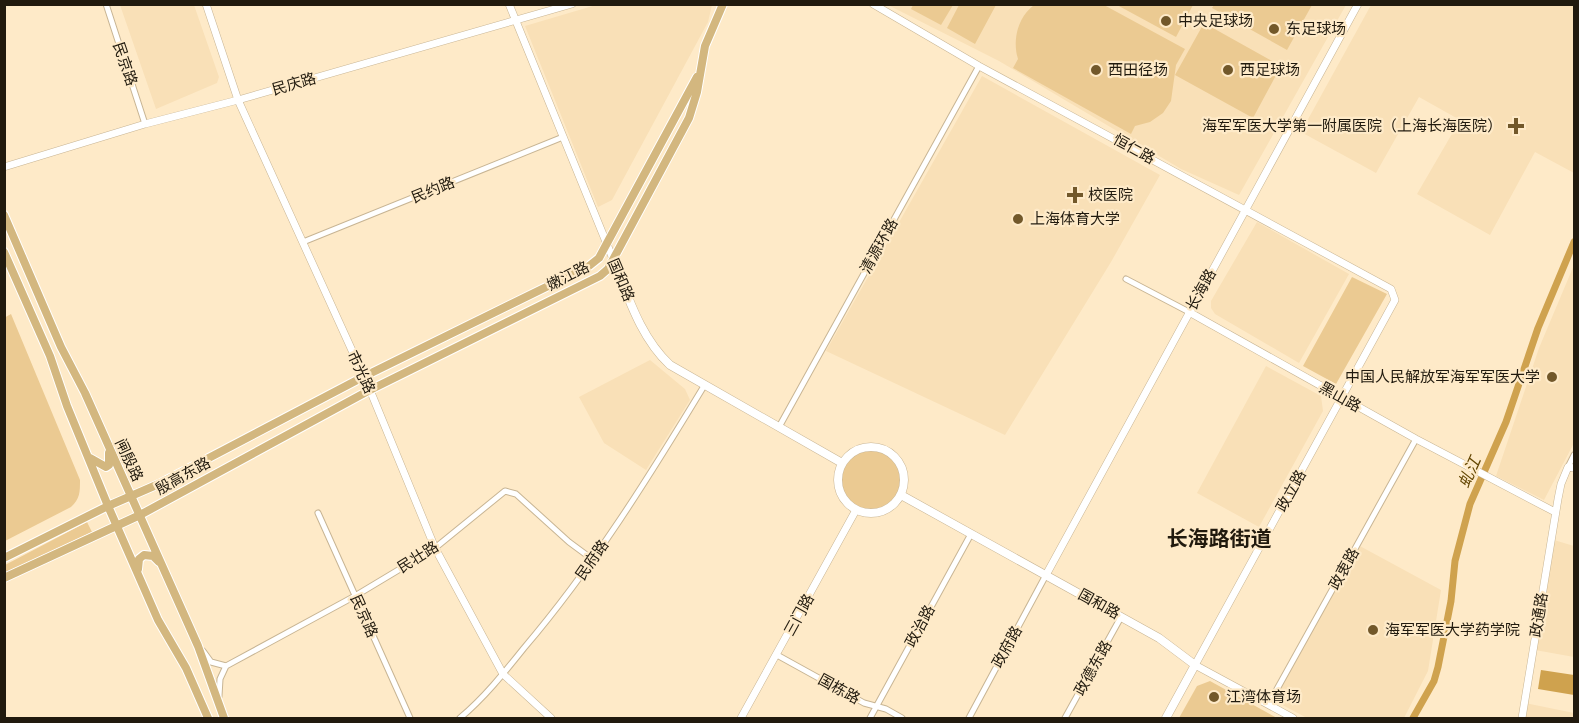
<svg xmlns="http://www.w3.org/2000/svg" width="1579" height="723" viewBox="0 0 1579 723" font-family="'Crimson Pro','Noto Sans SC',serif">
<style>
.built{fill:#f9e0b7}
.green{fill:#ebca92}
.water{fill:#cfa24e}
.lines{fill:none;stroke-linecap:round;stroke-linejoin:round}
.canal{stroke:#cfa24e;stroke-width:7}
.minor-casing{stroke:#c8b594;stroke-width:7}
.tertiary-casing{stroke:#c8b594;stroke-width:8}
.secondary-casing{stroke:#c8b594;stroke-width:9}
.primary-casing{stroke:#fff;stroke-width:10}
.minor{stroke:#fff;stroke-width:5}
.tertiary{stroke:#fff;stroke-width:7}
.secondary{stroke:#fff;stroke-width:8}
.primary{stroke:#d3b77f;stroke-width:8}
.poi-dot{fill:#72582a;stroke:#feeac8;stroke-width:2}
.labels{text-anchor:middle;stroke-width:4.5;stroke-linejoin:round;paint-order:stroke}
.poi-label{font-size:15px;fill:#211a0e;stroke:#feeac8;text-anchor:start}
.street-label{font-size:15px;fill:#211a0e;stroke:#feeac8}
.water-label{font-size:16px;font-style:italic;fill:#634500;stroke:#feeac8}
.district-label{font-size:21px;font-weight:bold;fill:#211a0e;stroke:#feeac8}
</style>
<rect width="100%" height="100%" fill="#feeac8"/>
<path class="built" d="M120,5H194L219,77L217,83L156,109Z
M596,5H712L708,22L612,200L598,207L525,26Z
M888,5H1346L1239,195L1181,169L999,61Z
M1371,5H1574V173L1535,152L1490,235L1417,194L1460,120L1419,97L1376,173L1301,132Z
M982,76L1160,175L1111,262L1005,435L826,351Z
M1257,222L1349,274L1299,363L1215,314L1211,308V301Z
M1574,265V443L1544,500L1496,476L1539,348Z
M650,360L685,389L690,400L646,470L604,443L579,397Z
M1266,366L1321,396L1323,411L1259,527L1197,493Z
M1554,540L1574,546V657L1535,650Z
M1358,545L1441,590L1428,671L1404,718H1307L1273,700Z
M1525,703L1574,713V718H1522Z"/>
<path class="green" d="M913,5V4L953,5L941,25L911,9Z
M959,5H996L975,44L947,28Z
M1034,5H1104L1185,49L1176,65L1171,101L1163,113L1150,122L1135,126L1131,134L1013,68L1018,59C1012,40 1018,17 1034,5Z
M1117,5H1193L1176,37Z
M1214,5V4L1312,5L1287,50L1212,8Z
M1204,23L1281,66L1253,118L1175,75Z
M1352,277L1387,294L1336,384L1303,366Z
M11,314L80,480C80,492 80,499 71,507L5,541L4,318Z
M842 480a29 29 0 1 1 58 0a29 29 0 1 1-58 0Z
M87,522L92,532L5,573V565Z
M1210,681L1277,718H1179L1197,686Z"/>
<path class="water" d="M1541,670L1574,675V695L1538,689Z"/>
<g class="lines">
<path class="canal" d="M1413,718L1434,681L1438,667L1451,601L1455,561L1470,504L1506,422L1538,328L1574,242"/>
<g class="minor-casing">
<path id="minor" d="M106,4L145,124
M303,242L563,137
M1126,279L1189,312
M779,427L979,66
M1568,467L1574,455
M318,513L410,718
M203,651L211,662L226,666L355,596L435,548L505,491L516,494L569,542L592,559
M777,655L864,703L886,709L902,718
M219,696L220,679L226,666
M1272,698L1416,439
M460,718C484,698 504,673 524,648C593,567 649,477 704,386
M870,718L971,534
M969,718L1046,575
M1065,718L1121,617"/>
</g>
<g class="tertiary-casing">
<path id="tertiary" d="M206,4L238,100L370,390L435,548L503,674L551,718
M509,4L613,259
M873,4L979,66L1391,289L1395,300L1195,665L1293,718
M4,167L145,124L238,100L572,4
M1189,312L1416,439L1555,512
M1046,575L1358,4
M741,718L856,510
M1522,718L1558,499L1561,484L1568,467L1574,468"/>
</g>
<g class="secondary-casing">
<path id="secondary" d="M613,259C628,296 640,337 670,365L842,463
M838 480a33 33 0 1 1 66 0a33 33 0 1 1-66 0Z
M901,495L1159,638L1195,665L1166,718"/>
</g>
<g class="primary-casing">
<path id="primary" d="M4,215L61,347L85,393L198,646L224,718
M4,252L50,356L67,406L108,506L158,620L186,668L208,718
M90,458L106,467L109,465V453
M4,558L108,506L161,483L363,377L589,266L599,258L606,245L697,77
M138,569L139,559L144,555L153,556L159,562
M4,578L140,515L370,390L600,276L608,269L689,118L697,92L705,46L723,4"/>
</g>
<use href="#minor" class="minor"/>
<use href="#tertiary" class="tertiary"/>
<use href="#secondary" class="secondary"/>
<use href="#primary" class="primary"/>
</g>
<g class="poi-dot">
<circle cx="1166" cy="21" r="6"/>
<circle cx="1274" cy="29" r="6"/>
<circle cx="1096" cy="70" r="6"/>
<circle cx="1228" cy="70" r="6"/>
<path d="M1513 117h6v6h6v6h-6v6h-6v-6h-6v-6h6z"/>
<path d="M1072 186h6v6h6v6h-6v6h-6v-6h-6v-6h6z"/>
<circle cx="1018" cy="219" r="6"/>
<circle cx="1552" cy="377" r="6"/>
<circle cx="1373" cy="630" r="6"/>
<circle cx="1214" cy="697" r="6"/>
</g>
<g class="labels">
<g class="poi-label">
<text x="1178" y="26">中央足球场</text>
<text x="1286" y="34">东足球场</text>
<text x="1108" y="75">西田径场</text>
<text x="1240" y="75">西足球场</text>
<text x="1502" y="131" text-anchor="end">海军军医大学第一附属医院（上海长海医院）</text>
<text x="1088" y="200">校医院</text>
<text x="1030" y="224">上海体育大学</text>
<text x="1540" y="382" text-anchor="end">中国人民解放军海军军医大学</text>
<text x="1385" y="635">海军军医大学药学院</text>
<text x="1226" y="702">江湾体育场</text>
</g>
<g class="street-label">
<text transform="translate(125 64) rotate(71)" y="5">民京路</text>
<text transform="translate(294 84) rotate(-16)" y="5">民庆路</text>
<text transform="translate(1134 149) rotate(29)" y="5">恒仁路</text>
<text transform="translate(433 190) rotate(-22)" y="5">民约路</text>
<text transform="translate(879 246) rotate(-61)" y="5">清源环路</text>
<text transform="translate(568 276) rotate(-27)" y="5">嫩江路</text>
<text transform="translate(621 280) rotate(67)" y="5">国和路</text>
<text transform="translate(1201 290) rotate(-61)" y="5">长海路</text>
<text transform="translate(361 372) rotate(65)" y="5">市光路</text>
<text transform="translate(1340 397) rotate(29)" y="5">黑山路</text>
<text transform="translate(129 460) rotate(65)" y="5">闸殷路</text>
<text transform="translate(183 476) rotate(-29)" y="5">殷高东路</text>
<text transform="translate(1291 491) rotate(-61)" y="5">政立路</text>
<text transform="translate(418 557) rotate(-32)" y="5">民壮路</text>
<text transform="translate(592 560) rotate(-55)" y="5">民府路</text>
<text transform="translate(1344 569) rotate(-61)" y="5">政衷路</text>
<text transform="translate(1099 604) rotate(29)" y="5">国和路</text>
<text transform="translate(799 615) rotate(-61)" y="5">三门路</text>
<text transform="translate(1539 615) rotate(-81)" y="5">政通路</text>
<text transform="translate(364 616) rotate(66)" y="5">民京路</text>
<text transform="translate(920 626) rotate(-62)" y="5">政治路</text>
<text transform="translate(1007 647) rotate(-61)" y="5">政府路</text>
<text transform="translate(1093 668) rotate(-61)" y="5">政德东路</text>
<text transform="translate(839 689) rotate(29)" y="5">国栋路</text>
</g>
<g class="water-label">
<text transform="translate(1469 472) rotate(-66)" y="6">虬江</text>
</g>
<g class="district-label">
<text x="1219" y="546">长海路街道</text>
</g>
</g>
<rect width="1579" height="723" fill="none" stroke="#211a0e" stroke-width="12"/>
</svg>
